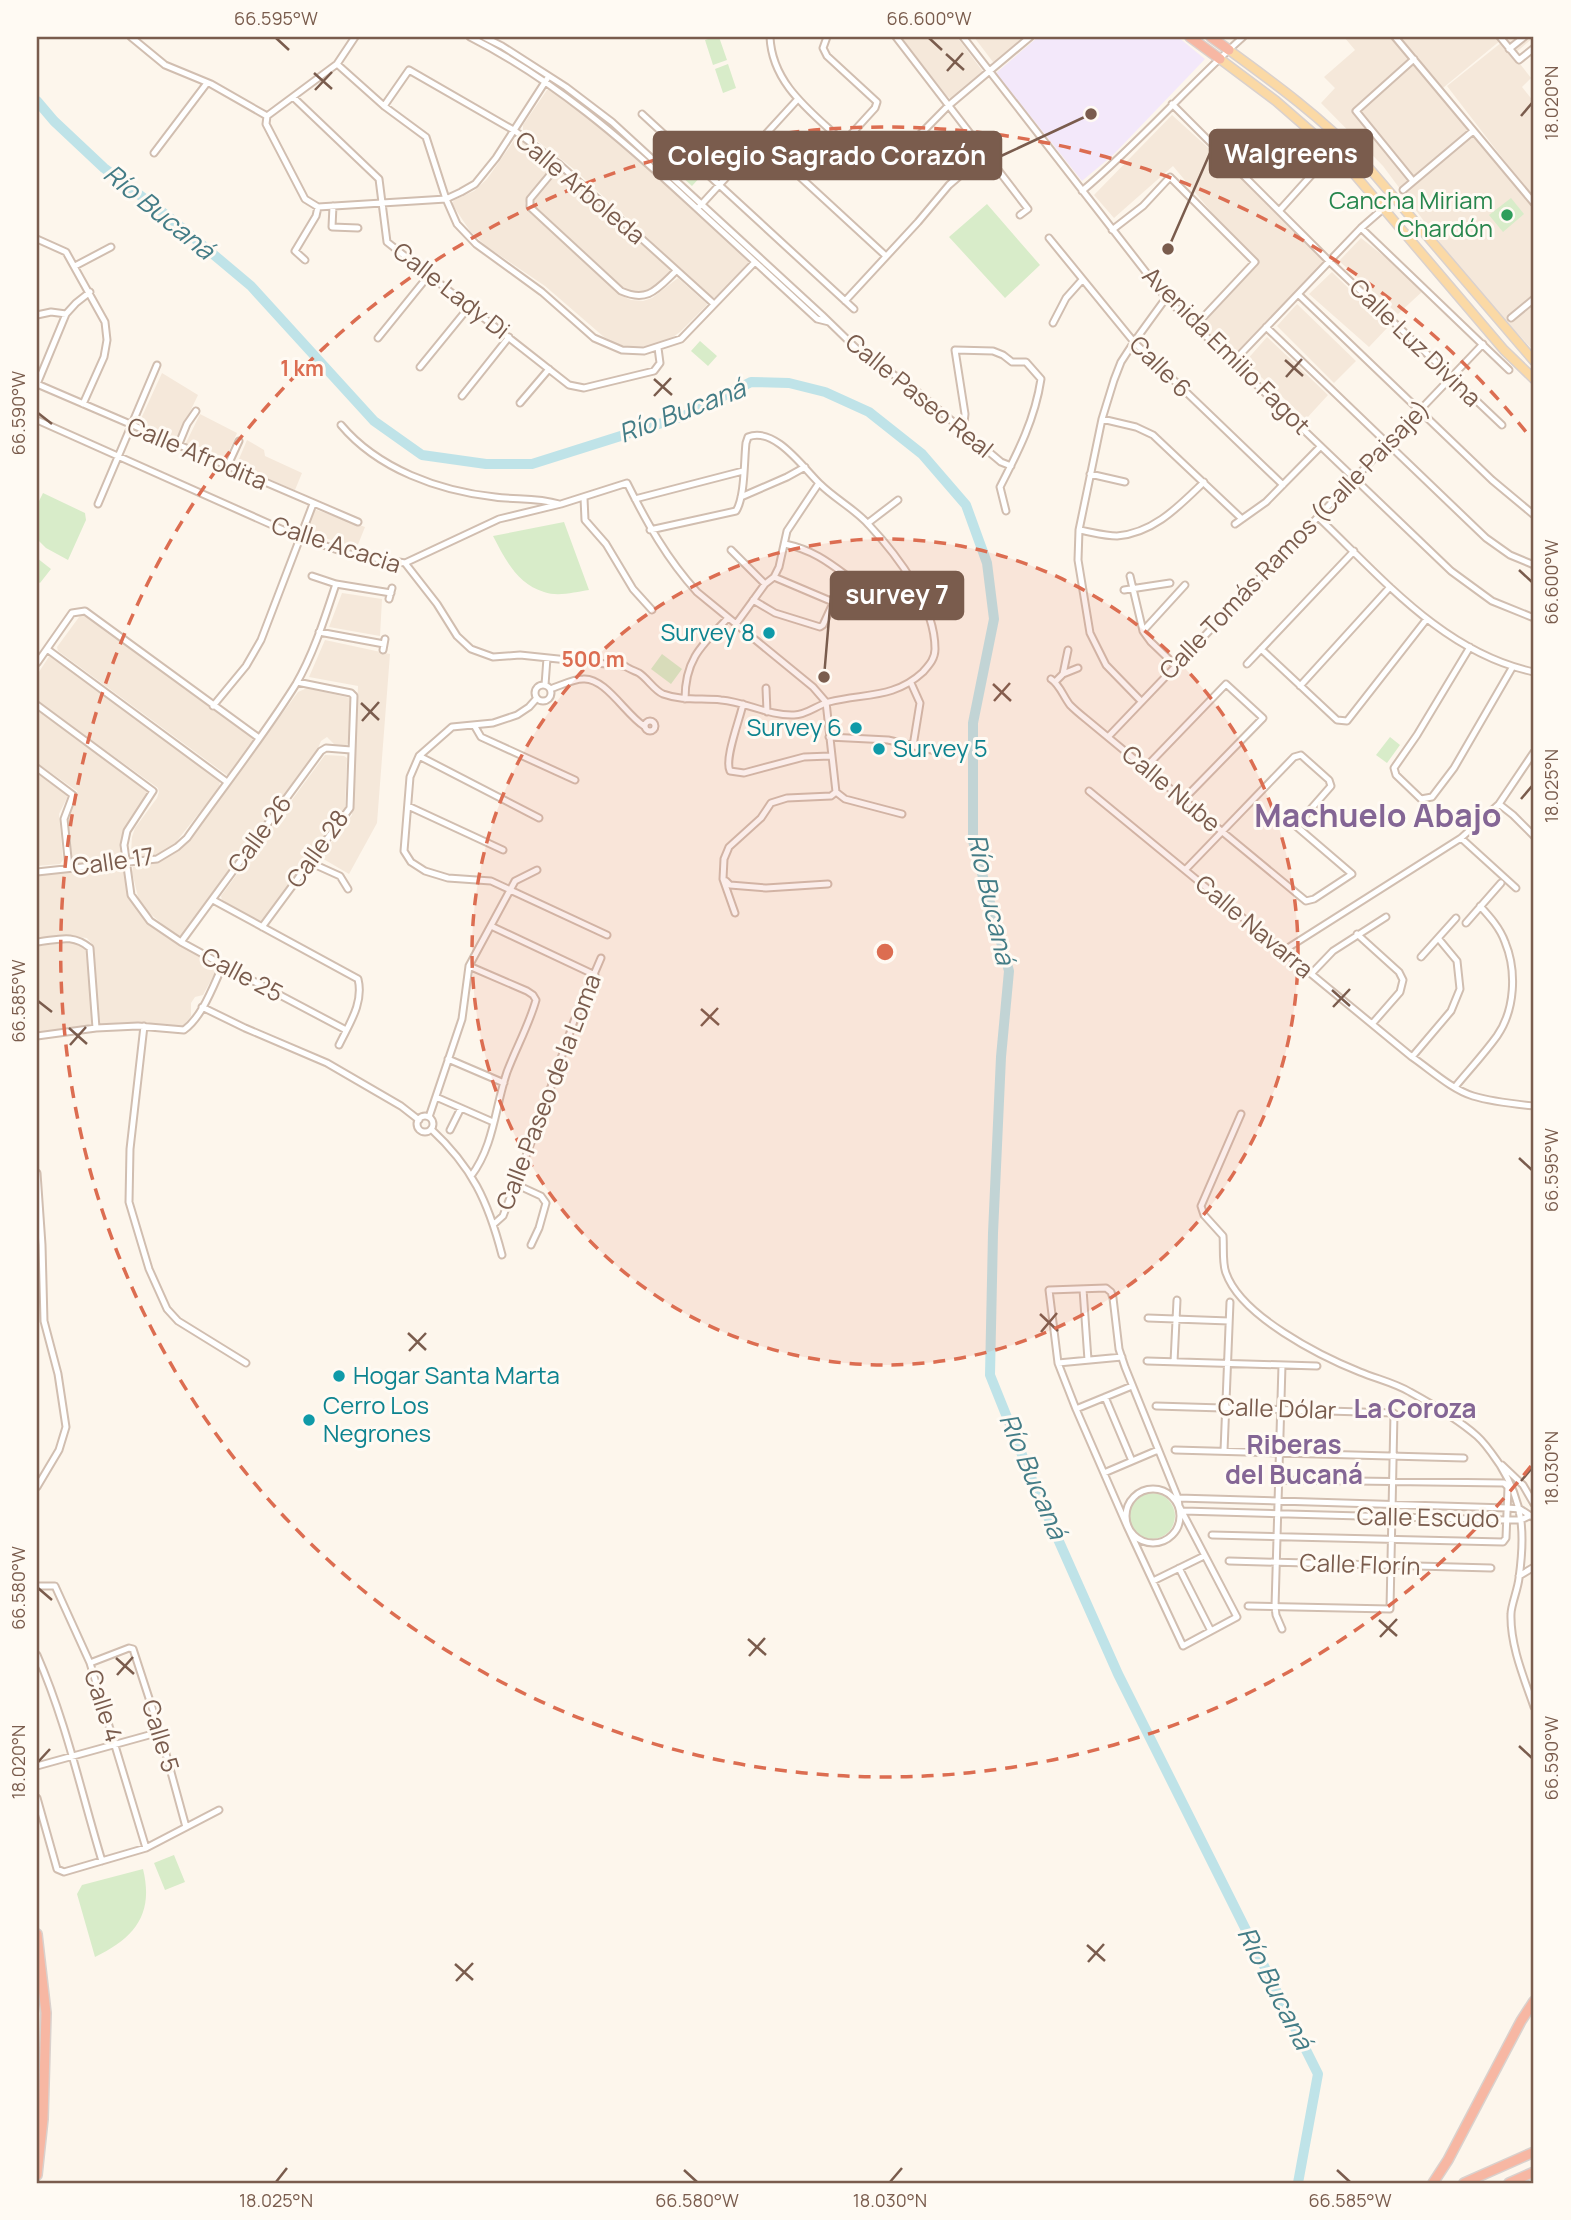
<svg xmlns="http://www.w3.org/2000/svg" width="1571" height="2220" viewBox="0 0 1571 2220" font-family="Manrope,sans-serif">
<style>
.residential{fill:#f5e8da}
.education{fill:#f3e8fa}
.green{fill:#d8ecc9}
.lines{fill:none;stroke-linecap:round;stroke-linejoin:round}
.river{stroke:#bfe3e8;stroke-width:10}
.minor-casing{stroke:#d1beb0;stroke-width:9}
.primary-casing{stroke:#dad1cd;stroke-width:11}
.motorway-casing{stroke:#dad1cd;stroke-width:12}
.minor{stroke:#fff;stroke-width:5}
.primary{stroke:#fbd9a5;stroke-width:8}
.motorway{stroke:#f7b7a3;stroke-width:9}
.ticks{fill:none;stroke:#7a5c4d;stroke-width:2.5}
.ring{fill:none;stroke:#dc6d51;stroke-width:3.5;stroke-dasharray:12 9}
.leisure-dot{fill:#2e9e5b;stroke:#fffaf3;stroke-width:2.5}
.culture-dot{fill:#0f9aa8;stroke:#fffaf3;stroke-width:2.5}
.labels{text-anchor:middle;stroke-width:6;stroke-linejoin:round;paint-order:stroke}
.street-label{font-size:24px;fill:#7a5c4d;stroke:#fffaf3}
.leisure-label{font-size:24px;fill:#27864d;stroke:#fffaf3;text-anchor:end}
.culture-label{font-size:24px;fill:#0d838f;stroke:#fffaf3;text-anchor:start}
.water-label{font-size:26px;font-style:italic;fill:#437c86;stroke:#fffaf3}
.neighbourhood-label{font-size:26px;font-weight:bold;fill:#846695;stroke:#fffaf3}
.district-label{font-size:32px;font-weight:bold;fill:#846695;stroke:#fffaf3}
.centre{fill:#dc6d51;stroke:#fffaf3;stroke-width:3.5}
.ring-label{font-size:21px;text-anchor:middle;font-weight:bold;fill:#dc6d51;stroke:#fffaf3;stroke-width:6;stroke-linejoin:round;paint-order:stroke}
.leader{fill:none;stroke:#7a5c4d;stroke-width:2.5}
.callout-dot{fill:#7a5c4d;stroke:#fffaf3;stroke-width:2.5}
.callout{fill:#7a5c4d;stroke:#7a5c4d;stroke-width:2.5}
.callout-label{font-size:26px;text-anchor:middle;font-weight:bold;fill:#fff}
.neatline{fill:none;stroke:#7a5c4d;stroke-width:2.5}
.ticks-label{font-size:18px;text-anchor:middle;fill:#7a5c4d}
</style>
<rect width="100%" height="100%" fill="#fdf6ec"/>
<path class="residential" d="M901,37H957L984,73L951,99L947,96Z
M974,37H1028L996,62H993Z
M1344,37H1534L1513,55L1531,78L1522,87L1534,102V191L1530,194L1447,86L1502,42L1501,40L1438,92L1534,209V351L1470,283L1383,166L1321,103L1335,88L1324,77L1355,50Z
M552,89L606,131L751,260L716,298L711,297L575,170L523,130V125L547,90Z
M1172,115L1333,261L1233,366L1192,326L1253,262L1173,166L1114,218L1094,195Z
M515,139H519L553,165L552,169L528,198L525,203L527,209L622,296L631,300L643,301L652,298L678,278L707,304L706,306L680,332L670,339L655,346L628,347L615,343L604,337L545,286L486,246L470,231L452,204L454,200L474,191L487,179Z
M561,169L671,269L667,276L648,292L632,294L624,288L532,203Z
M1361,238L1425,289L1398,314L1339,261Z
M1332,272L1388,327L1369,347L1309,294Z
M1297,304L1356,361L1334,383L1277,326Z
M1267,337L1328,395L1306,419L1245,362Z
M162,373L198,395L176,441L139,423Z
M200,414L237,433L225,460L185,445Z
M247,440L264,450L265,456L302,473L295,490L236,466Z
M314,509L365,527L357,547L305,533Z
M342,593L382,599L380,636L329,627Z
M82,613L252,737L254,740L228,776L58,651L57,647Z
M325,640L390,654L377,823L349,874L320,857L352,815L358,686L309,677Z
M50,655L220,781L219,788L172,847L158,855L133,858L131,852L132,837L135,828L157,798L159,792L158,788L37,701V675Z
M307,688L350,698V741L344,748L337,747L327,737L321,741L316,753L184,934L181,936L174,934L140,905L132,872L133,867L161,861L190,839L298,692Z
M37,709L147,790L149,793L124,832L123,856L120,860L76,864L71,860L67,816L78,796L77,791L37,763Z
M325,755L344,756L347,758L345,809L264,920L260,922L222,900L221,896Z
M37,773L68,796L59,814L63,860L60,864L37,866Z
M121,869L124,870L127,877L131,900L150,925L215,966L216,971L203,995L195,997L191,1003V1016L183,1026L131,1022L99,1024L92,944L87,938L70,936L37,940V875Z
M72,942L80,943L87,952L95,1024L37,1033V946Z"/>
<path class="education" d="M1038,37H1178L1205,59L1113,155L1082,181L996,73Z"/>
<path class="green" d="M714,37H719L727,60L713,65L705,40Z
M728,64L736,88L723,93L715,69Z
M679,154L702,175L692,186L669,165Z
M1511,198L1524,214L1503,232L1489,215Z
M987,204L1040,265L1005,298L949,237Z
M700,341L717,356L708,366L691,351Z
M43,493L85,513L86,520L68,560L46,548L37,539V505Z
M564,522L589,590C575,592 558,597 544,592C517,584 505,559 493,536Z
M37,558L51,569L40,583L37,581Z
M662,654L682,669L671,684L651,669Z
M1390,737L1400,745L1387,763L1376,755Z
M1129 1516a23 23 0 1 1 46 0a23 23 0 1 1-46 0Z
M174,1855L185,1882L165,1890L154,1863Z
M143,1869C154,1914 135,1938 95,1957L77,1894L82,1885Z"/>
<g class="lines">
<path class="river" d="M37,101L54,121L104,168L170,218L251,286L374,421L422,455L486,464H532L684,416L751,382L789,383L825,392L869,412L922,454L966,505L987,563L994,619L973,723V841L1009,971L1001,1057L993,1233L990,1375L1037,1492L1118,1674L1318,2074L1298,2183"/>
<g class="minor-casing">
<path id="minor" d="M131,37L165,65L211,84L267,116
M470,37C553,79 623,140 691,203C733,242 775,280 817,319L829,322
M484,37L502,46L566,87L612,122L822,315L860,352L909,385L1001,462L1011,466
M770,37C772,83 809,110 840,139C852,150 865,162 878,171L887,168L948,106L1030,37
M827,37L823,48L827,56L877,102L875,108L844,142
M896,37L1028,209L1020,215
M963,37L1166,298L1451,571L1492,601L1534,618
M1395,37L1534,203
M1500,37L1519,60L1534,48
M1509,49L1524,37
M337,64L384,106L426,137L446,199L457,224L476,244L542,292L594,338L622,350L644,351L681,339L755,262
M293,97L379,179L387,242L569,385L584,388L654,371L660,363L658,348
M1172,104L1329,261L1502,425
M384,106L409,70L515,131L559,164L714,304
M642,114L854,309
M267,116L266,124L305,199L318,207L446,199L461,192L475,184L496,158L547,79
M267,116L337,64L355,37
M760,140L886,256
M154,153L207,83
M559,164L530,199V207L621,291C648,303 657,289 676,271
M1413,181L1356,111L1414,59
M1403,190L1473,131
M1082,191C1139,143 1188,86 1243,37
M333,206L332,227L358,228
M700,206L797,100
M1279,211L1325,160
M1361,228L1509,370
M1112,230L1143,206L1170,177L1255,262L1195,326
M1049,238L1134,342L1283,485
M37,239L66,252L105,322L107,340L104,357L83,404
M305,260L295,251L316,216L318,207
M75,266L111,247
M1298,294L1492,480L1534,515
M845,301L918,222L949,185L986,153
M37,315L51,312L66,314
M1511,318L1534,299
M1053,323L1066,298L1082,280
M1266,327L1486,538L1510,555L1534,565
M378,338L429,275
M1233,362L1361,228L1384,208
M420,367L469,307
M37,384L358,522
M37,384L66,314L76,303L90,292
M462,396L509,337
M520,403L549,369
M1102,419L1136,427L1153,435L1242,519
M37,420L299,537L350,554L405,563L437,604L457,636L471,649L493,657L520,655L625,666C629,669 635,671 639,673C648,679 654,690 663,694C682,701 702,698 721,700C746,702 769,716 794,715C807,715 817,705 829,702C864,693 894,699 923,672C929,665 935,659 935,649C935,605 898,556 869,525C855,509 835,499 820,484C804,469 775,426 748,437L746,443C744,461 745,497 736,511L650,530
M341,425C378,469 439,491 495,497C517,500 536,497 559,504
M963,432L965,414L955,350L993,351L1003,355L1012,362H1026L1041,379C1035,419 1018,452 1000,487L1006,511
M178,446L187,424L196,411
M227,467L239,441
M1090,474L1125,482
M741,497L787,477L805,467
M584,498L585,520L606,544L633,589L652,610
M635,499L743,471
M98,504L157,365
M1318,517C1382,578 1444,653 1534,672
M868,523L898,500
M1235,524L1266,502L1320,447
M1079,530C1091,532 1105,536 1117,536C1154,533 1179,506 1204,482
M785,544C818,551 834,567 861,586
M731,550L765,584
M405,563L499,519L561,504L627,483C647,523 667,559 697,592L813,687L826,702L836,792L845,799L902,814
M312,576L336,584L391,593
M1130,576L1143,631L1151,642L1175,665
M774,577L833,602
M1124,590L1170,583
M921,595L949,591
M389,599L392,588
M753,600L775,613L820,627L823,625L846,575
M736,624L765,584L774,577L779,567L787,531L819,483
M1143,631L1185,585
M319,632L384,644
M1470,647L1417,735L1394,768L1396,775L1421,799L1432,797L1454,768L1512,668
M47,649L227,782
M1261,649L1337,720L1347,721L1426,620
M383,650L385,639
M37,663L72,613L85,611L259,738
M1247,664L1354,551
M1063,674L1078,668
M1051,679C1060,685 1063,696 1070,705C1075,710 1081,715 1086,719C1159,780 1233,840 1306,901L1314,899L1352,874L1296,826L1331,786L1329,780L1301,755L1294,757L1185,870
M1055,682L1063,674L1068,650
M911,683L920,703L913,746
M545,685L547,658
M535 693a8 8 0 1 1 16 0a8 8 0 1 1-16 0Z
M1300,686L1390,587
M766,688L767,712
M550,689C560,686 573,679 583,679C605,677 626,715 644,726
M537,698L529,707L517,715L493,723L452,727L419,756L410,777L404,851L411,862L425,871L448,878L491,881L607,935
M685,699C685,659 702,645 728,618
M1141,701L1106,665L1090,633L1078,560L1079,530L1102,419L1114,380L1121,362L1134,342L1166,298
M743,704C740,719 724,759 730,771L744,773L804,757L830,756
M37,705L153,791L127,831L124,845L131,895L150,921L181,942L223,965L346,1030
M213,706L246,666L261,640L313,504
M645 726a5 5 0 1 1 10 0a5 5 0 1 1-10 0Z
M474,725L481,737L575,780
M829,737L888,740L936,751
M1108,737L1483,344
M419,756L539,818
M37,768L73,795L64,819L69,868
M1145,768L1226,684L1263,718L1183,800
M1089,791L1412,1057C1431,1070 1451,1089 1473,1096C1493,1102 1514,1104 1534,1106
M1499,804L1513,815L1534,836
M408,806L503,850
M1461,838L1516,888
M309,862L340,876L348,889
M37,872L157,859L177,847L187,838C223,787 263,737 296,684C314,653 325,617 336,584
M726,881L730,885L766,888L828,884
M213,900L358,979C364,1003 349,1024 339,1045
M735,913L723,879L724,859L729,847L761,818L771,803L787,798L831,796L836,792
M1466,923L1501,883
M491,926L595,975
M262,927L350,808L354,696L351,693L297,682
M1357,934L1399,972L1403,980L1400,992L1372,1024
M37,942C58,940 72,933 90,948L96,1028
M181,942L321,751L326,748L351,750
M1283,951L1461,838L1499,804L1534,752
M1421,957L1456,918
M469,966L527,991L533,995L536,1000C529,1025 516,1048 507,1072C495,1107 494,1146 471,1176
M1311,974L1333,951L1386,917
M202,1007L245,1028L327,1063L401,1106L419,1120
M144,1026L130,1149L129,1202L149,1269L167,1309L178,1321L246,1363
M37,1036L96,1028L138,1026L184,1030C203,1016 213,986 223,965
M1412,1057L1451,1011L1460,989L1457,961L1438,938
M448,1059L504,1083
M1455,1087C1469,1070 1484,1054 1497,1036C1515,1010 1517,971 1505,942C1500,928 1490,917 1480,906
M436,1097L493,1122
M1241,1114L1201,1206L1204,1215L1223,1236C1224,1247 1222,1263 1226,1273C1241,1316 1320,1356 1360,1372C1377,1379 1395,1383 1410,1392C1430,1403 1460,1421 1477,1436C1486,1444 1493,1455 1500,1465C1524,1503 1525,1535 1519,1578C1518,1589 1511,1605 1511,1614C1510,1645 1524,1678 1534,1707
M417 1124a8 8 0 1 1 16 0a8 8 0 1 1-16 0Z
M429,1117L462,1019L469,966L515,881L537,870
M431,1129C472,1167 488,1201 502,1255
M450,1130L461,1108
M37,1173L42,1245L44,1321L58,1374L66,1427L59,1450L37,1487
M515,1184L541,1196L546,1203L539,1228L531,1245
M494,1224L503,1216L537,1127L574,1021L601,958
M1106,1288L1111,1292L1113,1298L1119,1349L1125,1367L1178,1498L1179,1506L1237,1617L1183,1646L1127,1526L1076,1409L1058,1363L1049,1290Z
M1083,1289L1088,1360
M1148,1318L1229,1321
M1147,1361L1317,1366
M1174,1362L1177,1300
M1058,1363L1122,1357
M1105,1397L1132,1461
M1156,1406L1394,1413L1390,1609L1248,1606
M1076,1409L1132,1386
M1175,1450L1464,1458
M1224,1451L1230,1302
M1502,1465L1523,1485L1534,1504
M1104,1473L1158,1450
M1126 1516a27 27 0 1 1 54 0a27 27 0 1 1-54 0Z
M1178,1498L1507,1508L1520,1509L1534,1518
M1183,1511L1506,1520H1521L1529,1516
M1212,1535L1503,1542L1506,1538L1508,1487L1504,1483L1279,1480
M1229,1561L1491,1568
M1179,1568L1211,1631
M1519,1576L1534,1567
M1153,1581L1204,1556
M37,1586H55L90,1663L146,1848
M1282,1629L1276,1615L1275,1607L1282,1365
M37,1655C66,1721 81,1792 102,1861
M90,1663L129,1648L133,1649L160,1732L186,1827
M37,1766L160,1732
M37,1798L57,1869L64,1872L146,1848L219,1810"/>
</g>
<g class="primary-casing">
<path id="primary" d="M1229,50C1277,85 1322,118 1363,161L1534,361
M1220,59L1276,101L1338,155L1504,350L1534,379
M1324,143L1327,154L1325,160L1338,155"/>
</g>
<g class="motorway-casing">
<path id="motorway" d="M1190,37L1220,59
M1211,37L1229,50
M37,1934L46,2013L43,2119L37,2175
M1433,2183L1448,2160L1521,2021L1534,2001
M1464,2183L1534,2152
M1509,2183L1534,2172"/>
</g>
<use href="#minor" class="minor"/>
<use href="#primary" class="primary"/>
<use href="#motorway" class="motorway"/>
</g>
<path class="ticks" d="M276,38L289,50M929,38L942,50M946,54L964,70M947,71L963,53M314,73L332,89M315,90L332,72M1521,116L1532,103M1285,360L1303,376M1286,377L1302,359M654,379L672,395M654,396L671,378M38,413L52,424M1519,570L1532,582M993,684L1011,701M994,701L1010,683M361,703L379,720M362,721L379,702M1521,799L1532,786M1332,990L1350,1006M38,1001L52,1012M1333,1007L1350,989M701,1009L719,1025M701,1026L718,1008M69,1028L87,1044M70,1045L86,1027M1519,1158L1532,1170M1040,1314L1058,1331M1041,1332L1057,1313M408,1333L426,1350M409,1351L426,1333M1521,1481L1532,1468M38,1588L52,1600M1379,1620L1397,1636M1380,1637L1397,1619M748,1639L766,1655M749,1656L765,1638M116,1658L134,1674M117,1675L133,1657M1519,1746L1532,1758M38,1762L50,1749M1087,1945L1105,1961M1088,1962L1104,1944M455,1964L473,1980M456,1981L473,1963M684,2170L697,2182M1337,2170L1350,2182M276,2182L287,2168M890,2182L902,2168"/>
<circle cx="885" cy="952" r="413" fill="#dc6d51" fill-opacity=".12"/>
<g class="ring">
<circle cx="885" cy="952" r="413"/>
<path d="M1531 1466A825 825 0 1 1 1531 438"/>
</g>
<circle class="leisure-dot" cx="1507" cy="215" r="7"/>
<g class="culture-dot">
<circle cx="769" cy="633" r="7"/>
<circle cx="856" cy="728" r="7"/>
<circle cx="879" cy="749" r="7"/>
<circle cx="339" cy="1376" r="7"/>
<circle cx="309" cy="1420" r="7"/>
</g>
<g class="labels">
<g class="street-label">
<text transform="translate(580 188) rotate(40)" y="8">Calle Arboleda</text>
<text transform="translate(451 291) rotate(38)" y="8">Calle Lady Di</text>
<text transform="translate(1415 343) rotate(44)" y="8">Calle Luz Divina</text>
<text transform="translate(1226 351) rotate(45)" y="8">Avenida Emilio Fagot</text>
<text transform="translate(1160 367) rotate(45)" y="8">Calle 6</text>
<text transform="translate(919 396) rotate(39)" y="8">Calle Paseo Real</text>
<text transform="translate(197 454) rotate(23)" y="8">Calle Afrodita</text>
<text transform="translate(1295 540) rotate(-46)" y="8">Calle Tomás Ramos (Calle Paisaje)</text>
<text transform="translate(336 545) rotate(18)" y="8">Calle Acacia</text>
<text transform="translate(1171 789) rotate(40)" y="8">Calle Nube</text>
<text transform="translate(260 834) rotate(-54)" y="8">Calle 26</text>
<text transform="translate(318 849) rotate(-55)" y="8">Calle 28</text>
<text transform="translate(113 862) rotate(-8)" y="8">Calle 17</text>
<text transform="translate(1254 927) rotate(40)" y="8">Calle Navarra</text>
<text transform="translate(242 975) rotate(28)" y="8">Calle 25</text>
<text transform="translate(549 1092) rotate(-69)" y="8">Calle Paseo de la Loma</text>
<text transform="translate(1277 1409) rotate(2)" y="8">Calle Dólar</text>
<text transform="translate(1428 1518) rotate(1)" y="8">Calle Escudo</text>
<text transform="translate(1360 1565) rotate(2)" y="8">Calle Florín</text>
<text transform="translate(103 1706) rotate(72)" y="8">Calle 4</text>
<text transform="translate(160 1736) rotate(73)" y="8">Calle 5</text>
</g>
<g class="leisure-label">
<text x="1493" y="209">Cancha Miriam<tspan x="1493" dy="28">Chardón</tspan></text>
</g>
<g class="culture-label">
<text x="755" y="641" text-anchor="end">Survey 8</text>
<text x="842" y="736" text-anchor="end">Survey 6</text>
<text x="893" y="757">Survey 5</text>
<text x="353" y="1384">Hogar Santa Marta</text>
<text x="323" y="1414">Cerro Los<tspan x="323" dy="28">Negrones</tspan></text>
</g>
<g class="water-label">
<text transform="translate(159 212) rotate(39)" y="9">Río Bucaná</text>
<text transform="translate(682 411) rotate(-21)" y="9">Río Bucaná</text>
<text transform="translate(991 899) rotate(77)" y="9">Río Bucaná</text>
<text transform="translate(1033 1476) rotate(67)" y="9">Río Bucaná</text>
<text transform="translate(1275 1988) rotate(63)" y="9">Río Bucaná</text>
</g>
<g class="neighbourhood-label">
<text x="1415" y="1418">La Coroza</text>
<text x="1294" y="1454">Riberas<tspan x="1294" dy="30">del Bucaná</tspan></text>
</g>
<g class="district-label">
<text x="1378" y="827">Machuelo Abajo</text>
</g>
</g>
<circle cx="885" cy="952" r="10" class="centre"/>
<g class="ring-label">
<text x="302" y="376">1 km</text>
<text x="593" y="667">500 m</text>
</g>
<path class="leader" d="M1168 249L1210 153M1091 114L1001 156M824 677L831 595"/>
<g class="callout-dot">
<circle cx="1168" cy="249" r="7"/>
<circle cx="1091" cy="114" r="7"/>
<circle cx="824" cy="677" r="7"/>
</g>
<g class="callout">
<rect x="1210" y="130" width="162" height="47" rx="7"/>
<rect x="654" y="132" width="347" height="47" rx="7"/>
<rect x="831" y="572" width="132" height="47" rx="7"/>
</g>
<g class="callout-label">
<text x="1291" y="163">Walgreens</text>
<text x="827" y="165">Colegio Sagrado Corazón</text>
<text x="897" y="604">survey 7</text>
</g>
<rect width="1571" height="2220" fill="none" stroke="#fffaf3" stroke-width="77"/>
<rect x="38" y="38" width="1494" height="2144" class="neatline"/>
<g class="ticks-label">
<text x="276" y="25">66.595°W</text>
<text x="929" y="25">66.600°W</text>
<text transform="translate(1552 103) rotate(-90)" y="6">18.020°N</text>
<text transform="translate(19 413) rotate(-90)" y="6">66.590°W</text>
<text transform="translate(1552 582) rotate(-90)" y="6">66.600°W</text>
<text transform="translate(1552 786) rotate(-90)" y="6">18.025°N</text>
<text transform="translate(19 1001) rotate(-90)" y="6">66.585°W</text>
<text transform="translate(1552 1170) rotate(-90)" y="6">66.595°W</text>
<text transform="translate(1552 1468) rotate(-90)" y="6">18.030°N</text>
<text transform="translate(19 1588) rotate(-90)" y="6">66.580°W</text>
<text transform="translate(1552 1758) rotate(-90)" y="6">66.590°W</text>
<text transform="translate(19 1762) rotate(-90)" y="6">18.020°N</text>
<text x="276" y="2207">18.025°N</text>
<text x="697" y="2207">66.580°W</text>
<text x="890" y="2207">18.030°N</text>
<text x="1350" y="2207">66.585°W</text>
</g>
</svg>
